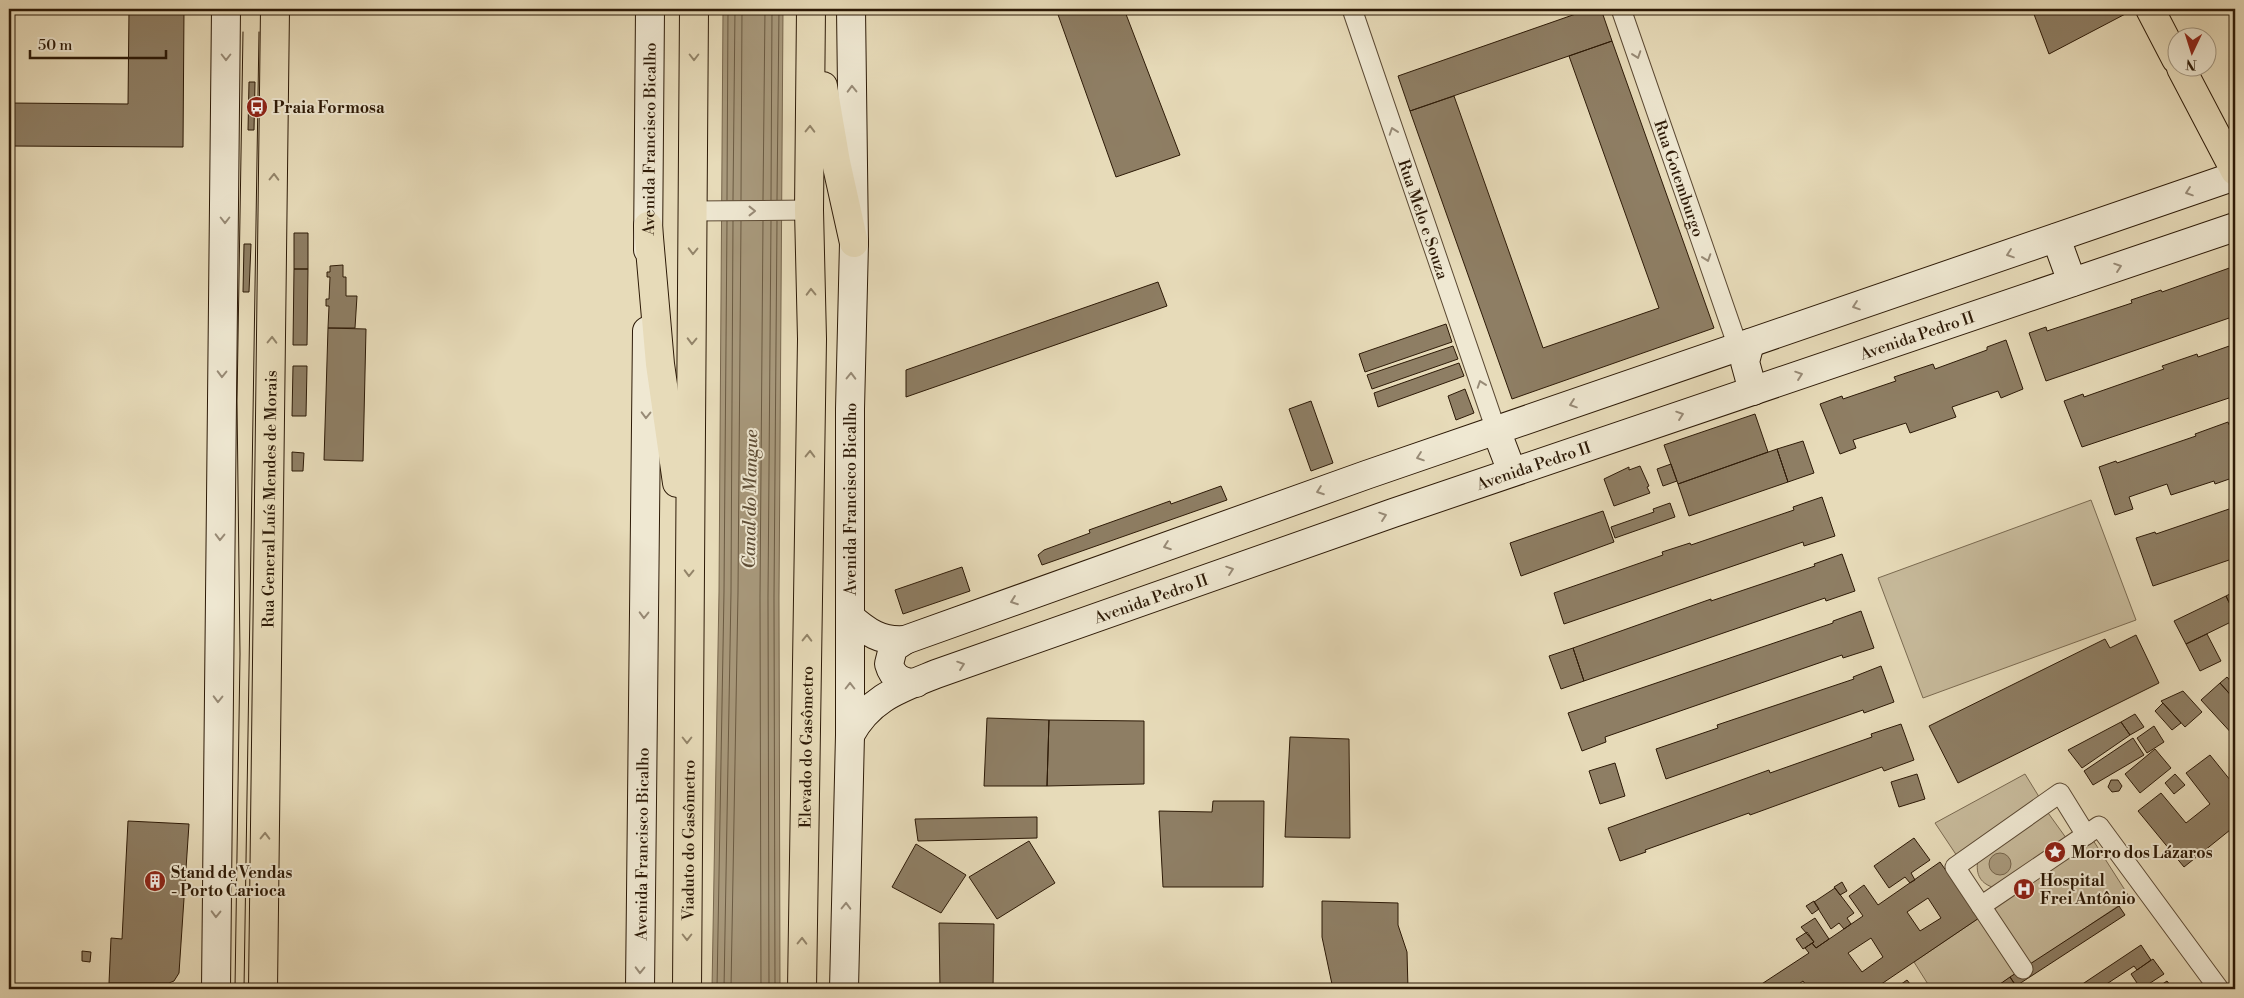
<svg xmlns="http://www.w3.org/2000/svg" width="2244" height="998" viewBox="0 0 2244 998" font-family="'Libre Bodoni',serif">
<style>
.green{fill:#c7ba9b;stroke:#7a6a51}
.water{fill:#a8997c;stroke:#77664d}
.lines{fill:none;stroke-linecap:round;stroke-linejoin:round}
.shore{stroke:#6a5a42;stroke-width:1}
.building{fill:#8e7e64;stroke:#2d1a07;fill-rule:evenodd}
.street-casing{stroke:#5c4a34;stroke-width:21}
.secondary-casing{stroke:#2d1a07;stroke-width:30}
.primary-casing{stroke:#2d1a07;stroke-width:30}
.highway-casing{stroke:#2d1a07;stroke-width:30}
.street{stroke:#efe8d2;stroke-width:19}
.secondary{stroke:#efe8d2;stroke-width:28}
.primary{stroke:#e7dbb9;stroke-width:28}
.highway{stroke:#e7dbb9;stroke-width:28}
.tram{stroke:#2d1a07;stroke-width:1}
.oneway{stroke:#988b77}
.oneway2{stroke:#938469}
.labels{text-anchor:middle;stroke-width:4;stroke-linejoin:round;paint-order:stroke}
.poi-label{font-size:16px;font-weight:bold;fill:#2d1a07;stroke:#efe8d2;text-anchor:start}
.street-label{font-size:16px;fill:#2d1a07;stroke:#efe8d2}
.water-label{font-size:18px;font-style:italic;fill:#5e4d36;stroke:#efe8d2}
</style>
<rect width="100%" height="100%" fill="#e7dbb9"/>
<filter id="stains"><feTurbulence type="fractalNoise" baseFrequency=".004" numOctaves="4"/><feColorMatrix values="0 0 0 0 .2 0 0 0 0 .09 0 0 0 0 .02 0 0 0 .5 -.17"/></filter>
<radialGradient id="worn" r=".72"><stop offset=".6" stop-color="#630" stop-opacity="0"/><stop offset="1" stop-color="#630" stop-opacity=".3"/></radialGradient>
<path class="green" d="M2091,500L2136,620L1923,698L1878,578Z
M2025,774L2041,800L1957,856L1935,823Z
M2046,810L2069,842L1995,888C1981,884 1975,875 1978,860Z
M2091,837L2130,898L2030,965L1991,906Z
M1979,918L2015,974L1993,989H1931L1914,962Z"/>
<path class="water" d="M723,9H783L779,597L780,989H712L719,592Z
M1989 864a11 11 0 1 1 22 0a11 11 0 1 1-22 0Z"/>
<g class="lines">
<path class="shore" d="M727,200L728,9
M733,200L735,9
M741,200L742,9
M763,200L765,9
M771,200L772,9
M777,200L779,9
M717,989L724,592L727,221
M724,989L731,592L733,221
M731,989L738,592L741,221
M761,989L760,597L763,221
M769,989L768,597L771,221
M775,989L774,597L777,221"/>
</g>
<path class="building" d="M129,9H184L183,147L9,146V103L128,104Z
M1056,9H1124L1180,155L1116,177Z
M1590,9H1601L1612,41L1410,111L1398,76Z
M2032,9H2130L2131,11L2049,54Z
M1612,41L1714,328L1512,399L1410,111L1454,96L1543,348L1659,308L1569,56Z
M249,82H255L254,130H248Z
M294,233H308V269H294Z
M244,244H251L249,292H243Z
M343,265V277H346V296H357L355,328H328L329,306H326V299H329L330,277H327V272H330V266Z
M2235,266V316L2046,381L2029,333L2046,327L2047,331L2132,303L2131,300L2161,290L2162,292Z
M294,269H308L307,345H293Z
M1158,282L1167,306L906,397V370Z
M1446,324L1452,342L1365,372L1359,354Z
M328,328L366,329L363,461L324,460Z
M2006,340L2023,389L2001,398L1998,391L1952,407L1956,417L1910,433L1906,423L1853,440L1856,448L1840,454L1820,404L1842,396L1843,399L1896,381L1894,377L1933,364L1935,369L1987,350V347Z
M2235,344V396L2082,447L2064,401L2083,394L2084,397L2164,369L2162,366L2197,354L2198,357Z
M1453,346L1458,359L1372,389L1367,375Z
M1459,363L1464,376L1378,407L1374,393Z
M293,366H307L306,416H292Z
M1465,389L1474,413L1456,420L1448,396Z
M1311,401L1333,463L1311,471L1289,409Z
M1755,414L1768,452L1678,484L1664,445Z
M2228,422L2229,425L2235,423V477L2215,484L2214,481L2171,495L2167,484L2129,497L2133,509L2115,515L2099,467L2116,461L2117,463L2196,436L2195,434Z
M1803,441L1814,473L1788,482L1777,449Z
M1777,449L1788,482L1689,516L1678,484Z
M292,452L304,453L303,471H292Z
M1671,464L1677,481L1663,486L1657,469Z
M1640,466L1649,486L1647,487L1650,493L1614,506L1604,479L1629,467V470Z
M1221,486L1227,500L1042,565L1038,555L1044,550L1090,533L1089,530L1170,501L1171,504Z
M1822,497L1835,536L1804,546L1803,542L1564,624L1554,593L1663,555L1662,552L1690,543L1691,545L1794,510L1793,507Z
M1670,503L1675,517L1615,538L1611,527L1654,512L1653,509Z
M2235,504V558L2153,586L2136,538L2155,532L2156,534L2235,507Z
M1603,511L1614,542L1521,576L1510,543Z
M1842,554L1855,591L1826,601L1825,598L1584,681L1573,648L1711,599V601L1815,566L1814,564Z
M962,567L970,591L903,614L895,590Z
M2235,591V610L2233,611L2226,596Z
M2226,596L2235,614V620L2186,644L2174,621Z
M1861,611L1874,648L1843,658L1842,655L1605,737L1606,742L1582,751L1568,713L1833,623V621Z
M2207,634L2221,661L2200,671L2186,644Z
M2136,635L2159,683L1958,783L1929,726L2105,639L2110,648Z
M1573,648L1584,681L1561,689L1549,656Z
M1881,666L1894,702L1864,713L1863,710L1666,779L1656,749L1718,728L1717,725L1854,679L1853,677Z
M2227,677L2235,686V700L2220,683Z
M2220,683L2235,700V737L2201,700Z
M2183,691L2202,712L2185,727L2161,701Z
M2163,703L2181,723L2172,730L2155,711Z
M2135,714L2144,727L2130,735L2121,722Z
M987,718L1049,720L1047,786H984Z
M1049,720L1144,721V784L1047,786Z
M2121,722L2130,735L2082,768L2068,750Z
M1901,724L1914,760L1884,771L1882,767L1750,815L1749,813L1645,850L1646,852L1620,861L1608,828L1769,770L1770,773L1872,737L1871,734Z
M2154,726L2164,742L2147,753L2137,738Z
M1290,737L1349,739L1350,838L1285,837Z
M2133,738L2144,755L2093,785L2084,771Z
M2155,749L2171,768L2140,793L2125,774Z
M2210,755L2235,786V826L2184,867L2138,811L2161,793L2186,823L2210,804L2186,773Z
M1615,763L1625,796L1600,804L1589,771Z
M1917,774L1925,799L1899,807L1891,782Z
M2175,774L2185,785L2174,794L2165,783Z
M2111,780H2118L2122,786L2119,791L2112,792L2108,787Z
M1213,801H1264L1263,887H1163L1159,811L1212,812Z
M1037,817V838L918,841L915,819Z
M128,821L189,824L179,973L174,981L169,983H109L111,938L122,939Z
M1914,838L1930,860L1911,873L1915,880L1910,883L1905,877L1889,888L1874,866Z
M1029,841L1055,883L997,919L969,877Z
M916,844L966,875L941,913L892,887Z
M1940,862L1979,918L1874,989H1754L1809,953L1805,948L1812,943L1816,948L1863,916L1849,896L1864,885L1878,905ZM1928,898L1941,918L1920,931L1907,912ZM1871,938L1883,957L1862,972L1848,953Z
M1842,882L1847,891L1840,895L1834,887Z
M1835,888L1854,913L1847,918L1851,924L1844,929L1839,923L1831,929L1814,902Z
M1322,901L1398,903V925L1407,952L1408,989H1333L1322,937Z
M1814,901L1819,909L1812,914L1806,906Z
M2119,906L2125,915L2016,986L2010,977Z
M1815,918L1829,939L1816,948L1812,943L1814,942L1801,927Z
M939,923L994,924L993,989H940Z
M1807,932L1814,942L1803,949L1796,939Z
M2141,945L2151,960L2137,970L2134,966L2099,989H2075Z
M82,951L91,952L90,962L82,961Z
M2153,959L2164,974L2141,989L2131,974Z
M2010,977L2018,989H1993Z
M1907,980L1914,989H1898L1897,987Z
M1803,981L1809,989H1792Z
M2167,981L2173,989H2155Z"/>
<g class="lines">
<g class="street-casing">
<g id="street">
<path id="s1" d="M1352,9L1496,430"/>
<path id="s2" d="M1621,9L1738,347"/>
<path d="M693,211L809,210"/>
<path d="M1981,906L2099,826L2219,989"/>
<path d="M2023,969L1955,867L2060,793L2086,835"/>
</g>
</g>
<g class="secondary-casing">
<g id="secondary">
<path d="M2056,238L2072,282"/>
<path id="s3" d="M648,250L650,9"/>
<path d="M1750,343L1745,362L1753,391"/>
<path d="M1496,430L1512,472"/>
<path d="M850,617C867,632 881,642 905,640L1366,475L2235,176"/>
<path d="M905,640L893,648L889,664C893,678 902,683 916,683"/>
<path id="s4" d="M850,735C870,698 899,689 936,674L1393,513L2235,227"/>
<path d="M216,989L226,9"/>
<path id="s5" d="M640,989L647,331"/>
<path id="s6" d="M844,989L850,735V409L854,243L851,9"/>
</g>
</g>
<g class="primary-casing">
<g id="primary">
<path id="s7" d="M263,989L275,9"/>
</g>
</g>
<g class="highway-casing">
<g id="highway">
<path d="M2150,9L2176,59"/>
<path d="M2181,68L2235,171"/>
<path d="M823,86L836,162L854,243"/>
<path d="M648,226L660,364L677,483"/>
<path id="s8" d="M687,989L694,9"/>
<path id="s9" d="M802,989L812,339L809,210L811,9"/>
</g>
</g>
<use href="#street" class="street"/>
<use href="#secondary" class="secondary"/>
<use href="#primary" class="primary"/>
<use href="#highway" class="highway"/>
<path class="tram" d="M235,989L240,654L237,401L243,32
M244,989L259,32"/>
</g>
<defs><path id="oneway-chevron" d="M-2-3.5L2.5 0L-2 3.5" fill="none" stroke-width="1.6" stroke-linecap="round" stroke-linejoin="round" transform="scale(1.25)"/></defs>
<g class="oneway">
<use href="#oneway-chevron" transform="translate(1637 55) rotate(71)"/>
<use href="#oneway-chevron" transform="translate(226 57) rotate(90)"/>
<use href="#oneway-chevron" transform="translate(852 89) rotate(-91)"/>
<use href="#oneway-chevron" transform="translate(1393 131) rotate(-109)"/>
<use href="#oneway-chevron" transform="translate(2189 192) rotate(161)"/>
<use href="#oneway-chevron" transform="translate(752 211)"/>
<use href="#oneway-chevron" transform="translate(225 220) rotate(90)"/>
<use href="#oneway-chevron" transform="translate(2010 254) rotate(161)"/>
<use href="#oneway-chevron" transform="translate(1707 258) rotate(71)"/>
<use href="#oneway-chevron" transform="translate(2118 267) rotate(-19)"/>
<use href="#oneway-chevron" transform="translate(1856 306) rotate(161)"/>
<use href="#oneway-chevron" transform="translate(222 374) rotate(91)"/>
<use href="#oneway-chevron" transform="translate(1799 375) rotate(-19)"/>
<use href="#oneway-chevron" transform="translate(851 376) rotate(-89)"/>
<use href="#oneway-chevron" transform="translate(1481 384) rotate(-109)"/>
<use href="#oneway-chevron" transform="translate(1573 404) rotate(161)"/>
<use href="#oneway-chevron" transform="translate(646 415) rotate(91)"/>
<use href="#oneway-chevron" transform="translate(1680 415) rotate(-19)"/>
<use href="#oneway-chevron" transform="translate(1420 457) rotate(161)"/>
<use href="#oneway-chevron" transform="translate(1320 491) rotate(160)"/>
<use href="#oneway-chevron" transform="translate(1383 516) rotate(-19)"/>
<use href="#oneway-chevron" transform="translate(220 537) rotate(91)"/>
<use href="#oneway-chevron" transform="translate(1167 546) rotate(160)"/>
<use href="#oneway-chevron" transform="translate(1230 570) rotate(-19)"/>
<use href="#oneway-chevron" transform="translate(1014 601) rotate(160)"/>
<use href="#oneway-chevron" transform="translate(644 615) rotate(91)"/>
<use href="#oneway-chevron" transform="translate(961 665) rotate(-19)"/>
<use href="#oneway-chevron" transform="translate(850 686) rotate(-90)"/>
<use href="#oneway-chevron" transform="translate(218 699) rotate(91)"/>
<use href="#oneway-chevron" transform="translate(846 906) rotate(-89)"/>
<use href="#oneway-chevron" transform="translate(216 914) rotate(91)"/>
<use href="#oneway-chevron" transform="translate(640 970) rotate(91)"/>
</g>
<g class="oneway2">
<use href="#oneway-chevron" transform="translate(694 57) rotate(90)"/>
<use href="#oneway-chevron" transform="translate(810 129) rotate(-89)"/>
<use href="#oneway-chevron" transform="translate(274 177) rotate(-89)"/>
<use href="#oneway-chevron" transform="translate(693 251) rotate(91)"/>
<use href="#oneway-chevron" transform="translate(811 292) rotate(-91)"/>
<use href="#oneway-chevron" transform="translate(272 340) rotate(-89)"/>
<use href="#oneway-chevron" transform="translate(692 341) rotate(91)"/>
<use href="#oneway-chevron" transform="translate(810 454) rotate(-89)"/>
<use href="#oneway-chevron" transform="translate(689 573) rotate(91)"/>
<use href="#oneway-chevron" transform="translate(807 638) rotate(-89)"/>
<use href="#oneway-chevron" transform="translate(687 740) rotate(90)"/>
<use href="#oneway-chevron" transform="translate(265 836) rotate(-89)"/>
<use href="#oneway-chevron" transform="translate(687 937) rotate(90)"/>
<use href="#oneway-chevron" transform="translate(802 941) rotate(-89)"/>
</g>
<defs>
<g id="bus-disc" transform="scale(1.125)"><circle r="9.5" fill="#8f2418" stroke="#efe8d2"/><path d="M-5-6H5V4H4V6H2V4H-2V6H-4V4H-5ZM-3.5-4V0h7V-4ZM-3.5 1.2v1.5H-2V1.2ZM2 1.2v1.5H3.5V1.2Z" fill="#fff"/></g>
<g id="sight-disc" transform="scale(1.125)"><circle r="9.5" fill="#8f2418" stroke="#efe8d2"/><path d="M0-6L1.8-2.2L6-1.7L2.9 1.2L3.7 5.4L0 3.3L-3.7 5.4L-2.9 1.2L-6-1.7L-1.8-2.2Z" fill="#fff"/></g>
<g id="building-disc" transform="scale(1.125)"><circle r="9.5" fill="#8f2418" stroke="#efe8d2"/><path d="M-4-6H4V6H1V3H-1V6H-4ZM-2.5-4.3h1.7v1.8h-1.7ZM.8-4.3h1.7v1.8H.8ZM-2.5-1h1.7V.8h-1.7ZM.8-1h1.7V.8H.8Z" fill="#fff"/></g>
<g id="hospital-disc" transform="scale(1.125)"><circle r="9.5" fill="#8f2418" stroke="#efe8d2"/><path d="M-5-5h3v3.5h4V-5h3V5h-3V1.5h-4V5h-3Z" fill="#fff"/></g>
</defs>
<g fill-rule="evenodd">
<use href="#bus-disc" x="257" y="107"/>
<use href="#sight-disc" x="2055" y="852"/>
<use href="#building-disc" x="155" y="881"/>
<use href="#hospital-disc" x="2024" y="889"/>
</g>
<g class="labels">
<g class="poi-label">
<text x="273" y="113">Praia Formosa</text>
<text x="2071" y="858">Morro dos Lázaros</text>
<text x="171" y="878">Stand de Vendas<tspan x="171" dy="18">- Porto Carioca</tspan></text>
<text x="2040" y="886">Hospital<tspan x="2040" dy="18">Frei Antônio</tspan></text>
</g>
<g class="street-label">
<text dy="6" stroke="none"><textPath href="#s3" startOffset="111">Avenida Francisco Bicalho</textPath></text>
<text dy="6" stroke="none"><textPath href="#s2" startOffset="179">Rua Gotemburgo</textPath></text>
<text dy="6" stroke="none"><textPath href="#s1" startOffset="222">Rua Melo e Souza</textPath></text>
<text dy="6" stroke="none"><textPath href="#s4" startOffset="1146">Avenida Pedro II</textPath></text>
<text dy="6" stroke="none"><textPath href="#s4" startOffset="741">Avenida Pedro II</textPath></text>
<text dy="6" stroke="none"><textPath href="#s7" startOffset="490">Rua General Luís Mendes de Morais</textPath></text>
<text dy="6" stroke="none"><textPath href="#s6" startOffset="490">Avenida Francisco Bicalho</textPath></text>
<text dy="6" stroke="none"><textPath href="#s4" startOffset="336">Avenida Pedro II</textPath></text>
<text dy="6" stroke="none"><textPath href="#s9" startOffset="242">Elevado do Gasômetro</textPath></text>
<text dy="6" stroke="none"><textPath href="#s8" startOffset="149">Viaduto do Gasômetro</textPath></text>
<text dy="6" stroke="none"><textPath href="#s5" startOffset="145">Avenida Francisco Bicalho</textPath></text>
</g>
<g class="water-label">
<text transform="translate(750 499) rotate(-89)" y="6">Canal do Mangue</text>
</g>
</g>
<rect width="2244" height="998" fill="none" stroke="#e7dbb9" stroke-width="30"/>
<rect x="10" y="10" width="2224" height="978" fill="none" stroke="#2d1a07" stroke-width="2.5"/>
<rect x="15" y="15" width="2214" height="968" fill="none" stroke="#2d1a07"/>
<g transform="translate(2192 52) rotate(184)"><circle r="24" fill="#efe8d2" stroke="#a19681"/>
<path d="M0-4L9 19L0 12L-9 19Z" fill="#8f2418"/>
<text y="-8" font-size="14" font-weight="bold" text-anchor="middle" fill="#2d1a07">N</text>
</g>
<path d="M30 50v8h136v-8" fill="none" stroke="#2d1a07" stroke-width="2.5"/>
<text x="38" y="50" font-size="15" fill="#2d1a07" stroke="#efe8d2" stroke-width="4" paint-order="stroke">50 m</text>
<rect width="100%" height="100%" filter="url(#stains)"/>
<rect width="100%" height="100%" fill="url(#worn)"/>
</svg>
